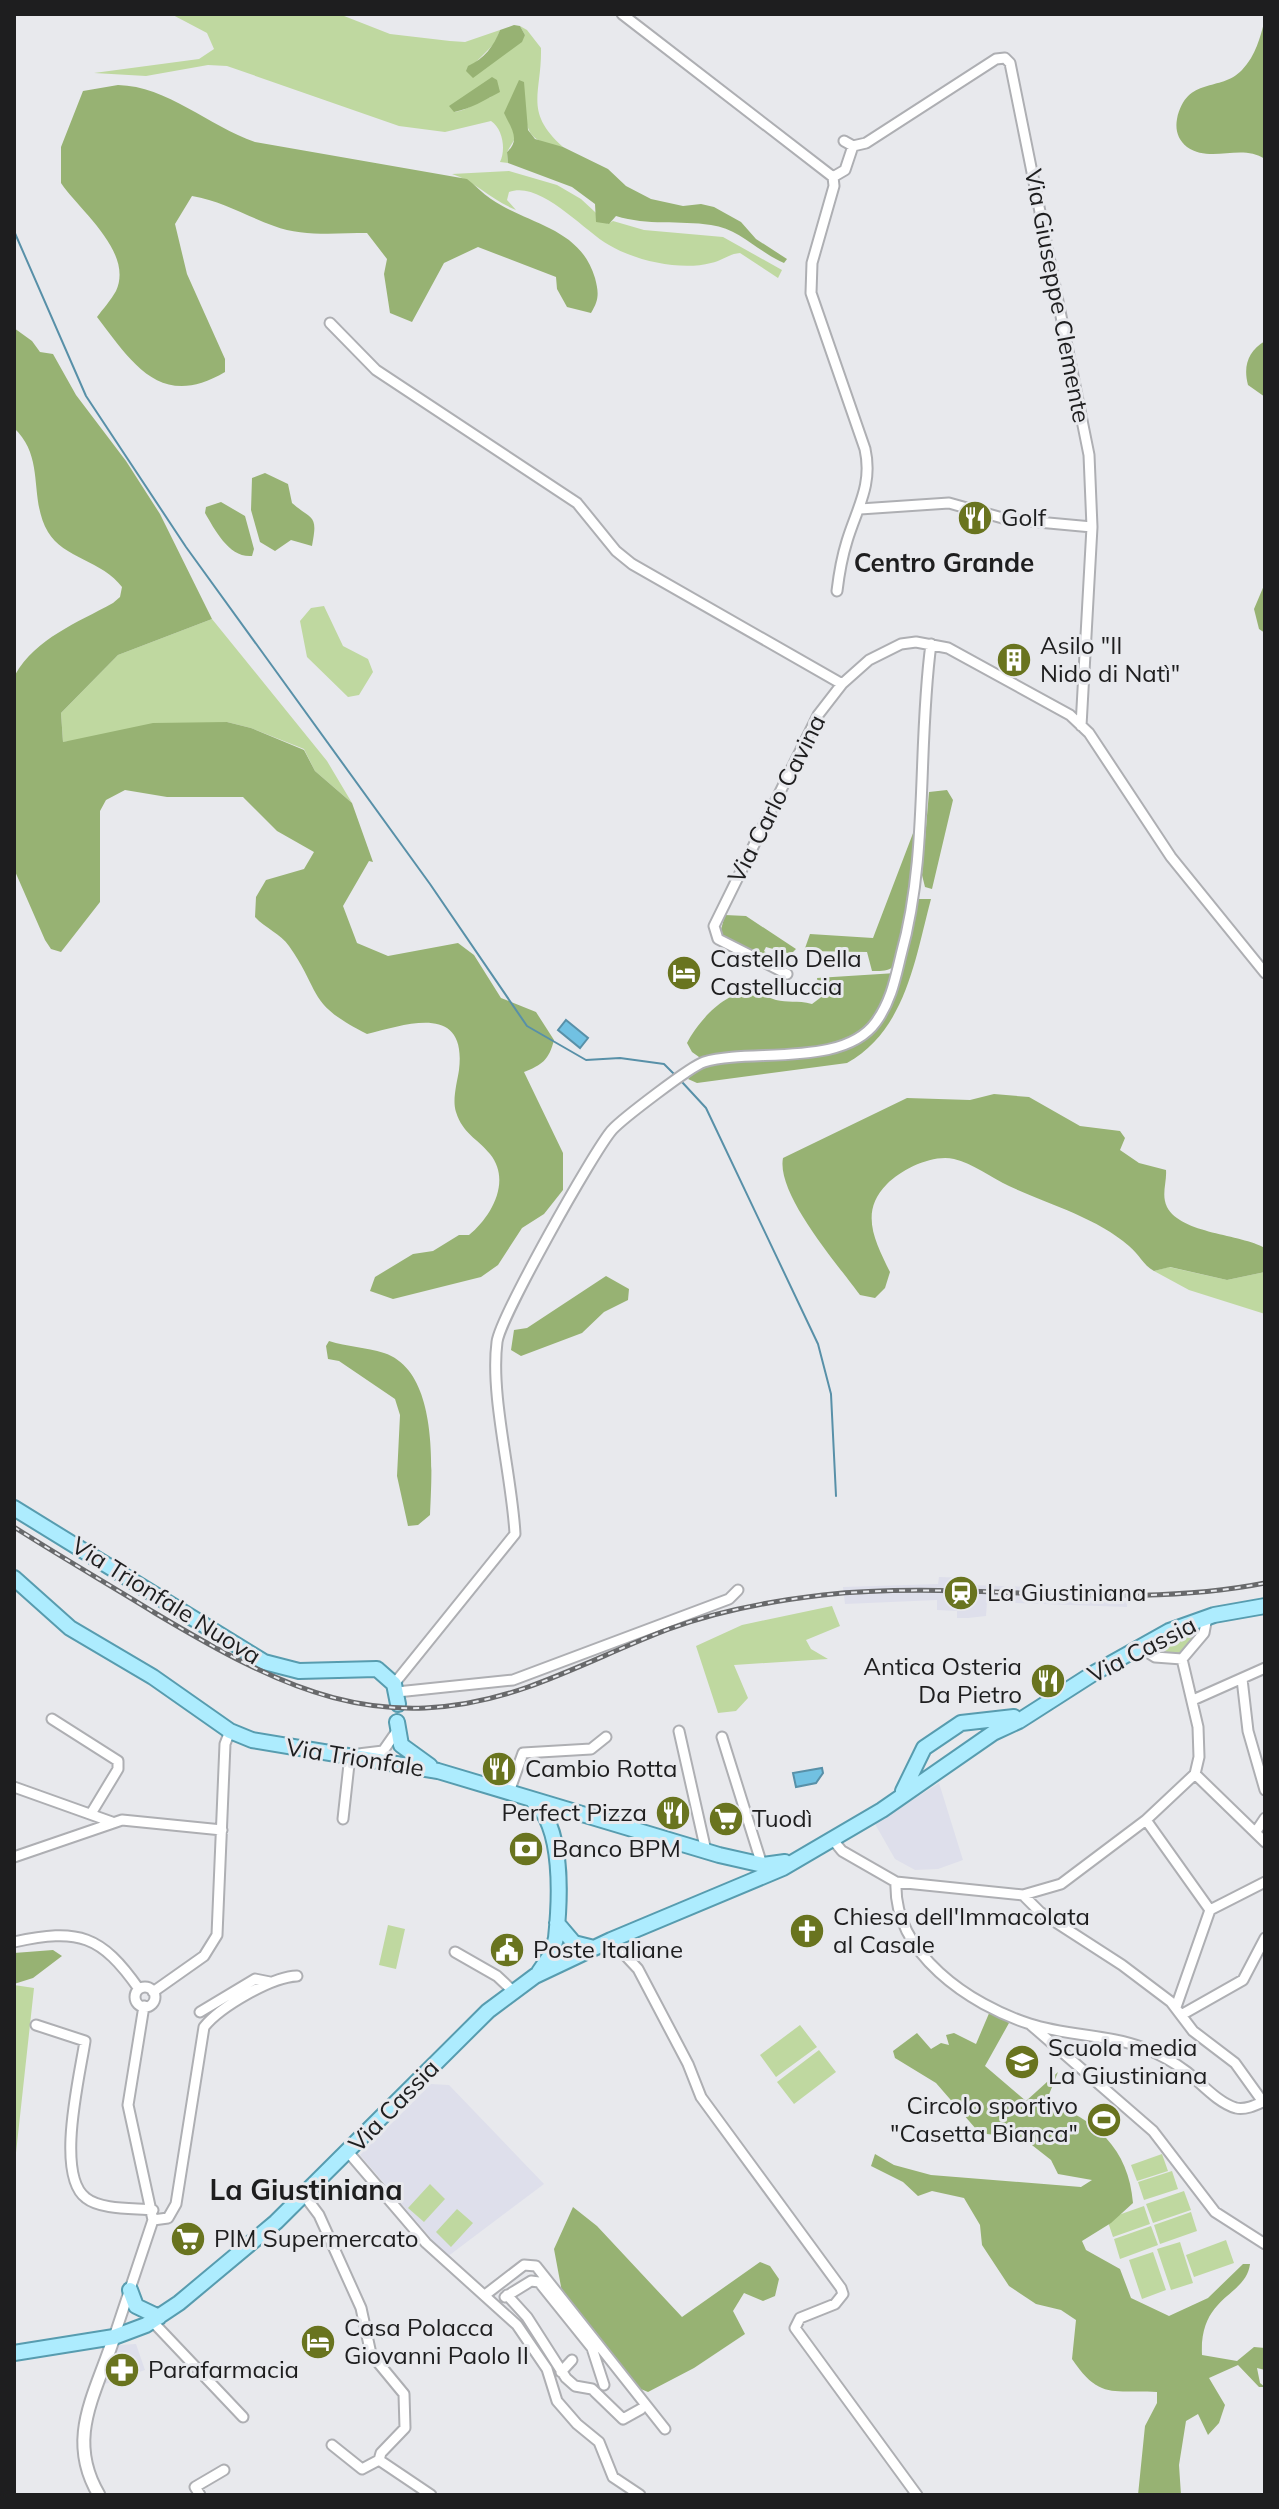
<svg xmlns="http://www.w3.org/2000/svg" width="1279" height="2509" viewBox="0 0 1279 2509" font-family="Mulish,sans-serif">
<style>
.built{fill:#dedfeb}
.green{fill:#bfd8a0;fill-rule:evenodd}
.forest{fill:#97b273}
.water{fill:#71c1e2;stroke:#5890a8;stroke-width:2}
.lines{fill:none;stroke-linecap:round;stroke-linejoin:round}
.stream{stroke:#5890a8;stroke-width:2}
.minor-casing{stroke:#aeafb3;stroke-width:13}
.tertiary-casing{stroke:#aeafb3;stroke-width:15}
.primary-casing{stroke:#579caf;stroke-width:18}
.minor{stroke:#fff;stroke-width:9}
.tertiary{stroke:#fff;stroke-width:11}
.primary{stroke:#adecfe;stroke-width:14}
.rail-casing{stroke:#68696b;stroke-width:5}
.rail{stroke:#e8e9ed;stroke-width:2;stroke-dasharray:6;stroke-linecap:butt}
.labels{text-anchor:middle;stroke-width:6;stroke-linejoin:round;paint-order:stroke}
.street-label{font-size:24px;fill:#1e1e1f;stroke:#e8e9ed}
.poi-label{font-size:24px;fill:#1e1e1f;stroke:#e8e9ed;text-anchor:start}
.neighbourhood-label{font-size:26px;font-weight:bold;fill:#1e1e1f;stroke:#e8e9ed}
.quarter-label{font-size:28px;font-weight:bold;fill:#1e1e1f;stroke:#e8e9ed}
</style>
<rect width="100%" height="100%" fill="#e8e9ed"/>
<path class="built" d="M939,1577L969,1578L970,1585L1128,1590L1127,1607L987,1602L986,1616L968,1618H957V1611L937,1610V1600L845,1604L843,1587L938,1584Z
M939,1783L963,1860L938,1869L915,1870L895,1859L875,1824Z
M431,2084L449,2085L544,2184L447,2257L360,2155Z
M136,2344L145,2370L105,2384L119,2345Z"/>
<path class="green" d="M171,14H339L390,34L450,41L465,42L500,30L495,43L467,71L525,35L520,26L527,30L541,48C542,94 523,111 563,147C544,144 529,141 526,120L507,152L508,163L500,162C506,150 503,129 491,121L445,132L399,126L227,66L208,65L146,76L94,73L199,59L214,49L207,33ZM497,80L491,97C477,101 469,110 454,112Z
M509,171L557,185L581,199L608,224L613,221L644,230L723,237L782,270L778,278L740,253C728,254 722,261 711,263C681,271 636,261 609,245C583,230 540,180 509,192L507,200L516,210C491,200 476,182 452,174Z
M324,606L343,646L368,659L373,672L359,695L348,697L307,657L300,621L311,608Z
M212,619L327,761L352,803L315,771L304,749L251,728L227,722L63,742L61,713L118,655Z
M1169,1267L1227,1280L1265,1272V1314L1189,1290L1154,1271Z
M832,1606L840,1626L806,1640L811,1649L828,1659L734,1665L748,1698L736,1711L718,1713L696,1646L742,1625Z
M1198,1630L1180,1654L1155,1650L1160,1644Z
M388,1925L405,1929L396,1969L379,1965Z
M14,1985L34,1988L14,2171Z
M800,2025L817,2047L776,2077L760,2055Z
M819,2050L836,2072L794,2104L777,2082Z
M1162,2154L1168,2171L1137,2181L1131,2165Z
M1172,2171L1178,2189L1144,2200L1138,2182Z
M430,2184L445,2199L424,2222L408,2208Z
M1184,2191L1191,2210L1153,2223L1146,2204Z
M1144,2206L1150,2224L1113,2237L1107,2219Z
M457,2209L473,2223L451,2247L436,2232Z
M1191,2212L1197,2231L1160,2244L1154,2225Z
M1151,2226L1158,2245L1120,2259L1114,2239Z
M1226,2240L1234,2263L1194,2277L1186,2255Z
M1180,2242L1193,2283L1171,2290L1157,2249Z
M1153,2252L1166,2290L1142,2299L1129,2260Z"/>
<path class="forest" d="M1265,19V159C1240,143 1212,164 1187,147C1178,140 1175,130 1177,119C1187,75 1220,93 1242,70C1256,55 1260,38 1265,19Z
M514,25L520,26L525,35L522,42L473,78L466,71L468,66C484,59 494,46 500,30Z
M492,77L497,80L500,92C485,100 470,109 454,112L449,106Z
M519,80L524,82L528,130L535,139L563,147L608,169L626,186L651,199L683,206L701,204L714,207L741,222L756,239L787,259L784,263C758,252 740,229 711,225C679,220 648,226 616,216L609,224L596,222L595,204L572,187L508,163L507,152C521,140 511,128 504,113Z
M118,85C167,86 209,126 255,142L467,179C475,185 482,193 491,199C529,225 580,227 595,278C599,293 599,300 591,313L567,307L557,289L556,277L478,247L444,263L412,322L390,313L384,274L387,259L367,233C337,233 303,237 274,226C246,216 222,201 192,196L175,224L187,274L225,359V372C161,410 133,364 97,317C103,309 111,300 116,291C134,252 79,210 61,183V147L83,91Z
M14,328L32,341L40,352L53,354L76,395L126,461L160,514L212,619L118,655L61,713L63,742L153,723L227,722L251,728L304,750L315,771L352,803L373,862L369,861L343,906L357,943L388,956L458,943L474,955L501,998L536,1012L554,1040C549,1060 542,1065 524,1072L563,1153V1190L544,1214L522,1228L498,1265L481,1277L393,1299L370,1291L375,1277L413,1254L433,1251L459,1235H469C491,1217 512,1181 490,1154C477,1138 463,1134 456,1112C452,1100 457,1083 459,1070C467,1003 408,1024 367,1034C306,1003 323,995 289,946C281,934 265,928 255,917L256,897L266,880L304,869L314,852L277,831L243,797H167L125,790L106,800L100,811V902L61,952L51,949L45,940L14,869L15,675C36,638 77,623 113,603L120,597L122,587C103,561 63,558 48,532C28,498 46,458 14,428Z
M1265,341V397L1248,385C1243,366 1248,351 1265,341Z
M265,473L288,484L292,503C313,521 318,514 312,546L291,540L275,551L260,542L251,510L252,478Z
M221,502L245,516L254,549L252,556C229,558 215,530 205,513L206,507Z
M1265,583V633L1259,629L1254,609Z
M947,790L953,800L932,889L925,887L922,875L929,792Z
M915,828C913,858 911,942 895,965C889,972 880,971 872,971L867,952L804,951L810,934L873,938Z
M918,899H931C915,959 906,1030 847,1063L697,1083L688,1079L706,1062L692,1052L687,1043C697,1023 726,989 753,992C761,993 768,998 776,1000C787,1003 797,1000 812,1004L820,998L817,978L896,973L903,962Z
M725,915L746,916L796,949L791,954L766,947L764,951L779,963H773L722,937L720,933Z
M994,1094L1029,1097L1080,1126L1120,1131L1125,1138L1120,1150L1139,1163L1166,1170C1167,1182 1161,1195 1167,1207C1181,1234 1241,1234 1265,1248V1272L1227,1280L1170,1267L1154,1271C1143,1265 1139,1254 1129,1246C1096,1217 1047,1204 1009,1186C992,1178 972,1163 954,1159C933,1154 902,1169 887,1184C859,1212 875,1241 890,1272L885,1288L875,1298L860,1295C838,1265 776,1194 783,1158L907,1098L970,1100Z
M606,1276L629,1289L628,1300L604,1312L582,1333L521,1356L511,1350L514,1330L527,1328Z
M329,1341C347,1347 366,1347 384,1353C439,1371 432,1469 430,1515L418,1525L408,1526L397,1476L400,1415L395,1399L339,1361L328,1359L326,1346Z
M53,1950L62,1956L33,1978L14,1984V1953Z
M990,2011L1009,2023L985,2066L1026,2101L1058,2072L1046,2102C1095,2118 1129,2149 1133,2203L1111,2223L1082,2241L1086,2250L1120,2269L1131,2298L1169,2316L1208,2298L1243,2264H1250C1246,2297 1199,2295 1202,2355L1237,2361L1254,2347L1265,2348V2370L1257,2368L1260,2383L1265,2387H1259L1238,2365L1209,2378L1225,2405L1219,2423L1208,2435L1198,2414L1186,2421L1179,2465L1181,2495H1138L1145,2426L1157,2403V2392C1114,2389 1100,2401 1072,2359L1076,2320L1061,2310L1036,2304L1009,2286L982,2245L980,2225L964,2198L932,2191L918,2196L903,2182L871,2166L875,2154L894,2165L931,2175L1081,2187L1092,2180L1058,2174L1051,2160L1023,2138L987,2134L976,2129L936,2083L895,2058L893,2051L917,2033L931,2049L941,2043L949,2045L946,2035L954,2033L976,2044Z
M573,2207L597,2226L682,2317L760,2262L770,2266L779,2279L775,2296L763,2301L744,2293L733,2311L745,2334L694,2368L648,2392L636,2387L562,2292L554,2249Z"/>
<path class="water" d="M566,1020L588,1038L580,1048L558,1030Z
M822,1768L823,1773L816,1783L796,1787L793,1773Z"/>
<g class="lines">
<path class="stream" d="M14,231L86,396L186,547L430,884L527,1026L586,1060L620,1058L664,1064L675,1075
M682,1082L706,1108L818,1344L831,1394L836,1496"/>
<g class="minor-casing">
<path id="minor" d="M622,14L833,177
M844,141L853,146L866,143L996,59L1005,58L1010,63L1089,455L1092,527L1081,726
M833,177L834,186L812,263L811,293L865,449C873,485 857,508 847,541C842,557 839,574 837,591
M833,177L845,170L853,146
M330,323L376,370L577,503L616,551L632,564L842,684
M860,509L949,503L1006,519L1092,527
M787,974L718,939L714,926L818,715L842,684L869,660L901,644L916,642L948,648L1070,715L1089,733L1171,857L1265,973
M1139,1647L1155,1657L1182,1659L1204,1633L1207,1617
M1242,1679L1248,1731L1265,1790
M394,1684L515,1534C512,1476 490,1396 497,1342C500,1318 593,1152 612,1130C622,1119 691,1066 704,1062C751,1048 843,1068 876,1022C891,1001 895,980 901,955C929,854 917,747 931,644
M397,1692L513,1680L729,1599L738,1590
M1193,1700L1265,1668
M52,1719L118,1761V1769L92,1812
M679,1731L706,1851
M722,1737L763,1868
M1195,1774L1265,1842
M14,1787L112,1822
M509,1792L523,1753L591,1749L606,1737
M343,1819L350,1755L383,1751L397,1731
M1146,1820L1210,1910
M1257,1830L1265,1818
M833,1840L842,1851L896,1882L1023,1895L1061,1884L1146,1820L1195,1774L1199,1757L1198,1727L1182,1659
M14,1857L122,1820L222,1830
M896,1882C893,1953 970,2005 1030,2024C1067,2036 1107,2034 1144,2048C1159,2054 1174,2062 1187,2072C1201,2083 1218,2103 1236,2108C1246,2110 1256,2105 1265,2101
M1023,1895L1040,1912L1122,1965L1171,2002L1193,2031L1235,2063L1263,2102
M611,1940L638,1969L688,2064L701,2097L841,2288L843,2294L835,2304L800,2318L795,2328L917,2495
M14,1942C79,1928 101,1935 139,1989
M455,1952L497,1976L513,1991
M135 1997a10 10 0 1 1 20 0a10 10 0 1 1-20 0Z
M153,1992L204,1956L217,1935L225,1744L230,1731
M1176,2007L1210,1910L1265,1882
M200,2012L255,1979L270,1982
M1183,2014L1243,1980L1265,1938
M36,2025L85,2041C80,2075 55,2175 86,2198C101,2210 134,2208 153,2210
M1031,2025L1153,2131L1215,2212L1265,2244
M349,2153L426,2243L517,2325L547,2369L557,2401L577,2424L599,2442L613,2477L640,2495
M304,2195L319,2215L361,2308L371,2354L404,2394L405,2428L381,2453L379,2460L431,2495
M153,2220L168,2218L176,2204L204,2027C220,2007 271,1977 297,1976
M485,2295L524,2265L536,2266L665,2429
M507,2295L527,2317L566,2378L575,2386L592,2389L623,2419L641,2409
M505,2297L531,2281L539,2282L592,2348L604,2385
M152,2321L243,2417
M114,2337L153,2220L128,2105L144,2006
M561,2372L572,2360
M332,2445L362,2469L379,2460
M200,2495L195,2487L224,2470"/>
</g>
<g class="tertiary-casing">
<path id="tertiary" d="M99,2495C65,2438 96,2394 114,2337"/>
</g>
<g class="primary-casing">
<path id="primary" d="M14,1508L264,1662L299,1671L377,1669L394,1684L398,1704
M14,1578L70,1628L153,1677L230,1731L252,1740L438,1771L719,1855L763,1865L785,1862
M397,1722L401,1745L430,1766
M903,1791L924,1748L961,1723L1014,1717
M533,1801C564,1826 560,1900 556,1938L552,1953L539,1972
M557,1923L574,1943L594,1948
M130,2290L136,2306L159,2317
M14,2353L114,2337L146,2325L179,2303L276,2222L488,2011L535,1976L611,1940L783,1868L882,1810L993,1733L1019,1721L1094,1673L1169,1631L1214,1615L1265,1606"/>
</g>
<use href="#minor" class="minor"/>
<use href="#tertiary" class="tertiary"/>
<use href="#primary" class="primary"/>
<g class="rail-casing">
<path id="rail" d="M14,1527C61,1557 108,1584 155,1613C281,1688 380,1739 528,1687C576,1670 621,1647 669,1629C718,1611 771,1601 823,1595C971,1579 1118,1612 1265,1583"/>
</g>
<use href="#rail" class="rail"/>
</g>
<defs>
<g id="restaurant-disc" transform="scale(1.8)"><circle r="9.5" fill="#69741f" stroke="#e8e9ed"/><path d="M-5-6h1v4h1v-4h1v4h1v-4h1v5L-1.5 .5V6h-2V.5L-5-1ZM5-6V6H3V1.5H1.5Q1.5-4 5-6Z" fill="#fff"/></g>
<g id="building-disc" transform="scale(1.8)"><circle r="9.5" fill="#69741f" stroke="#e8e9ed"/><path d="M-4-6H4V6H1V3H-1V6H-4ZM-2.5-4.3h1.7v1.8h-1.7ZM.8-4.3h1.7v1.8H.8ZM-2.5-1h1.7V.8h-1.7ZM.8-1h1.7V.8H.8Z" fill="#fff"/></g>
<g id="hotel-disc" transform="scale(1.8)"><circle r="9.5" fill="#69741f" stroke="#e8e9ed"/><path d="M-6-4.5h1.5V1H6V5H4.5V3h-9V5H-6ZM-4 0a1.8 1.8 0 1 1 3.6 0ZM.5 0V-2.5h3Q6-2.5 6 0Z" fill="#fff"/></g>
<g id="station-disc" transform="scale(1.8)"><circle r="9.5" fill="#69741f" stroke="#e8e9ed"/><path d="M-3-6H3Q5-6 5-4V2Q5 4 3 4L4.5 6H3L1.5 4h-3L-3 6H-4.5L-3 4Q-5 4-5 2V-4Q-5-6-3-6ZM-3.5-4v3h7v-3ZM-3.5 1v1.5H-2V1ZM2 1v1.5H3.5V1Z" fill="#fff"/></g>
<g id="supermarket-disc" transform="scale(1.8)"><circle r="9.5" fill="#69741f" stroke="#e8e9ed"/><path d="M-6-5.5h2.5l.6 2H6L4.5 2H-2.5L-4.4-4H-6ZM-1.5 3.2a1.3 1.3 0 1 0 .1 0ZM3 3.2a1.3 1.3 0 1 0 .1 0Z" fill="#fff"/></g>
<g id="bank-disc" transform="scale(1.8)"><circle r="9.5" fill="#69741f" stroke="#e8e9ed"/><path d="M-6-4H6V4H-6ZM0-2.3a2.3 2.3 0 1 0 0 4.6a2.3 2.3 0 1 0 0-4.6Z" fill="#fff"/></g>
<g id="church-disc" transform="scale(1.8)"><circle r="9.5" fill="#69741f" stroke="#e8e9ed"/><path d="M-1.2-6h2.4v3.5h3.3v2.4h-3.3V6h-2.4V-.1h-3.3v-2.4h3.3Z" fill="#fff"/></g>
<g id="civic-disc" transform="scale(1.8)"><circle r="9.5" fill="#69741f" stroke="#e8e9ed"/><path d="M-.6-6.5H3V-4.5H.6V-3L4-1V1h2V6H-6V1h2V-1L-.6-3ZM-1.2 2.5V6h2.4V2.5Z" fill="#fff"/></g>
<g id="school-disc" transform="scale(1.8)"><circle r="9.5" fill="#69741f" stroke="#e8e9ed"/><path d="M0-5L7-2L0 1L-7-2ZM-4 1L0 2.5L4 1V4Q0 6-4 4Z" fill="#fff"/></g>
<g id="stadium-disc" transform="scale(1.8)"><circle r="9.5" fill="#69741f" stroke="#e8e9ed"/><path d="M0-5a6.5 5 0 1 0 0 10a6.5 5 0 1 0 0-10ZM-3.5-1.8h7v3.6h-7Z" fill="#fff"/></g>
<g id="pharmacy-disc" transform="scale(1.8)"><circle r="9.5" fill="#69741f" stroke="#e8e9ed"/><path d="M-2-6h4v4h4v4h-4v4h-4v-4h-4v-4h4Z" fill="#fff"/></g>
</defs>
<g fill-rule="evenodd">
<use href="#restaurant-disc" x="975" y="518"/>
<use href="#building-disc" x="1014" y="660"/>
<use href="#hotel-disc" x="684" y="973"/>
<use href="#station-disc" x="961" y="1593"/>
<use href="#restaurant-disc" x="1048" y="1681"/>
<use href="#restaurant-disc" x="499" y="1769"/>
<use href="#restaurant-disc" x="673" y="1813"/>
<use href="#supermarket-disc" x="726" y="1819"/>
<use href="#bank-disc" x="526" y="1849"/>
<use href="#church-disc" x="807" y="1931"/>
<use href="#civic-disc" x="507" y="1950"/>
<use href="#school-disc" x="1022" y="2062"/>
<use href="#stadium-disc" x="1104" y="2120"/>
<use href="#supermarket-disc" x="188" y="2239"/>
<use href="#hotel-disc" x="318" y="2342"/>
<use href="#pharmacy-disc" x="122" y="2370"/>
</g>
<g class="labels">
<g class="street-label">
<text transform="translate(1057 296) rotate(79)" y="8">Via Giuseppe Clemente</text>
<text transform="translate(777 799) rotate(-63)" y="8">Via Carlo Cavina</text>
<text transform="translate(166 1601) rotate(32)" y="8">Via Trionfale Nuova</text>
<text transform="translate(1142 1650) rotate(-27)" y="8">Via Cassia</text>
<text transform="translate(355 1758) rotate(9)" y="8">Via Trionfale</text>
<text transform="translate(394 2106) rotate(-46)" y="8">Via Cassia</text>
</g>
<g class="poi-label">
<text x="1001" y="526">Golf</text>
<text x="1040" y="654">Asilo "Il<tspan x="1040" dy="28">Nido di Natì"</tspan></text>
<text x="710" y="967">Castello Della<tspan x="710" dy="28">Castelluccia</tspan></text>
<text x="987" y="1601">La Giustiniana</text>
<text x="1022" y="1675" text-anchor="end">Antica Osteria<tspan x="1022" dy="28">Da Pietro</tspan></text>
<text x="525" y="1777">Cambio Rotta</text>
<text x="647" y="1821" text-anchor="end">Perfect Pizza</text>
<text x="752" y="1827">Tuodì</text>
<text x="552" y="1857">Banco BPM</text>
<text x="833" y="1925">Chiesa dell'Immacolata<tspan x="833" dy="28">al Casale</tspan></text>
<text x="533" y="1958">Poste Italiane</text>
<text x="1048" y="2056">Scuola media<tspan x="1048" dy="28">La Giustiniana</tspan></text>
<text x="1078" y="2114" text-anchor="end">Circolo sportivo<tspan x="1078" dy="28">"Casetta Bianca"</tspan></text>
<text x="214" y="2247">PIM Supermercato</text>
<text x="344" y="2336">Casa Polacca<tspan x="344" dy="28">Giovanni Paolo II</tspan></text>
<text x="148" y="2378">Parafarmacia</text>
</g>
<g class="neighbourhood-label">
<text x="944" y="572">Centro Grande</text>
</g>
<g class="quarter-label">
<text x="306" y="2200">La Giustiniana</text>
</g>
</g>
<rect width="1279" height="2509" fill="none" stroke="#1e1e1f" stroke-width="32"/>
</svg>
